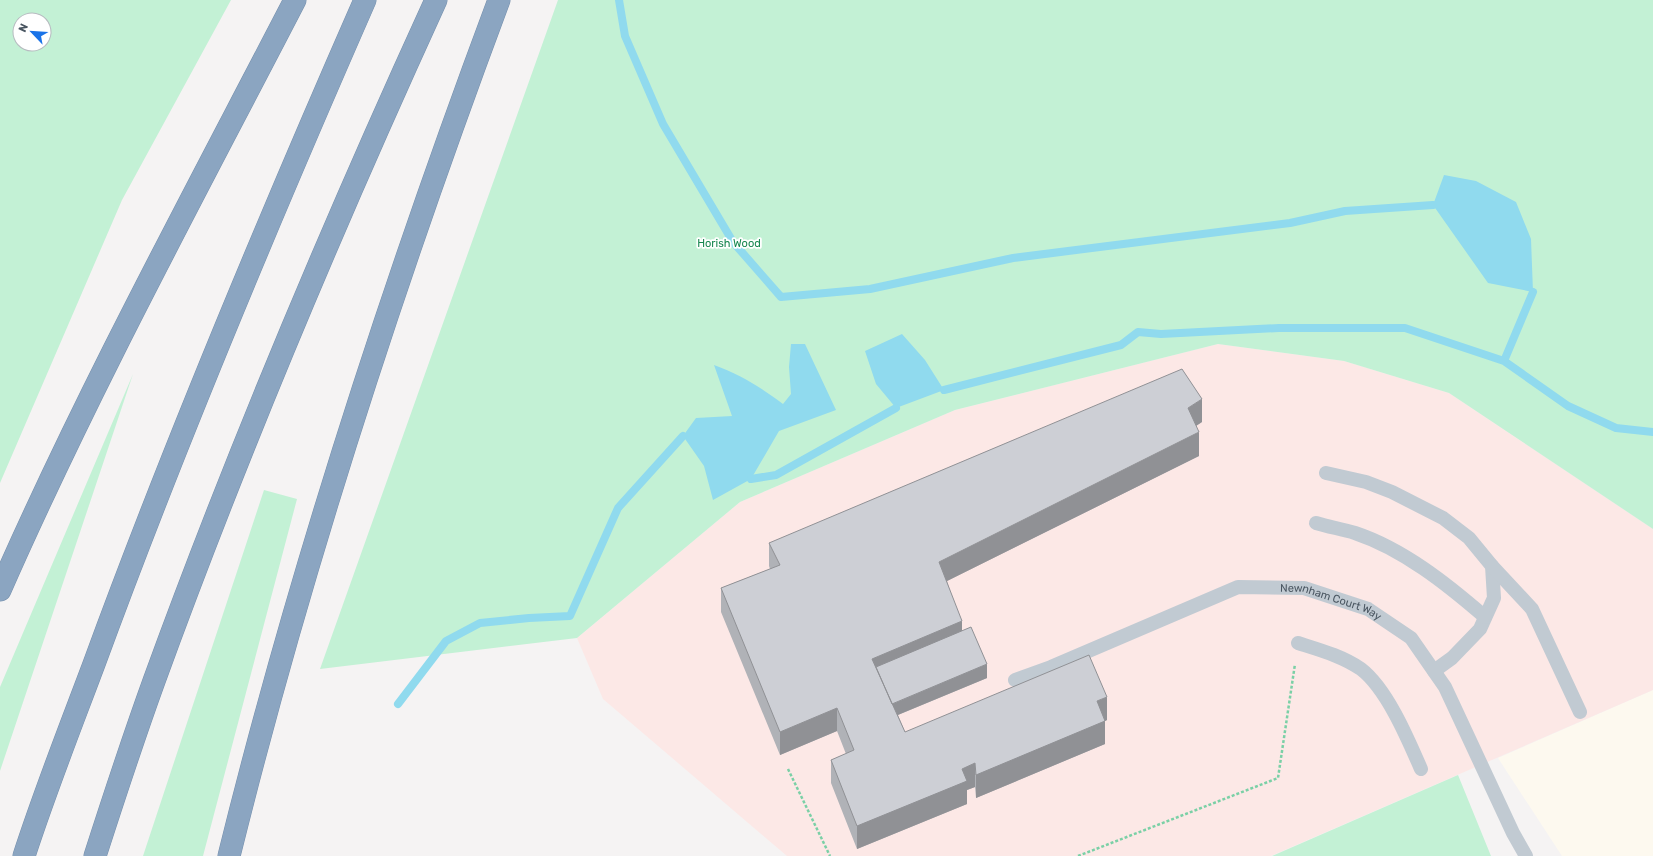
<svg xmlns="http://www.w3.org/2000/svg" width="1653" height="856" viewBox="0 0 1653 856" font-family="Rubik,sans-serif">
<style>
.commercial{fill:#fdf9ef}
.medical{fill:#fce8e6}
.green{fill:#c3f1d5;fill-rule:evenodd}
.water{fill:#90daee}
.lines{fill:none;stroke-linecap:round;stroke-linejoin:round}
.stream{stroke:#90daee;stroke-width:8}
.highway-casing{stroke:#7690ad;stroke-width:23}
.path{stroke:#7ad0a6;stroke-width:2.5;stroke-dasharray:3 2;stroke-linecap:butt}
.lane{stroke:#c1cad2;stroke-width:14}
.highway{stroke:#8ba5c1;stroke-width:22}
.wall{fill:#b0b2b7}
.shaded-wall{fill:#909195}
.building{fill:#cdcfd5;stroke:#909195}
.labels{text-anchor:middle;stroke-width:3.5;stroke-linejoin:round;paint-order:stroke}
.park-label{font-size:11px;fill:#17864f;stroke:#fff}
.street-label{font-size:11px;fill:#4a5661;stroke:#fff}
</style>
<rect width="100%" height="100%" fill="#f5f3f3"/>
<path class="commercial" d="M1653,690V856H1562L1498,758Z"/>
<path class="medical" d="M1218,344L1344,361L1449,393L1653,529V690L1271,856H787L603,699L577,638L740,502L955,410Z"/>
<path class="green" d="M0,0H231L122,200L0,483ZM20,20H44V44H20Z
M558,0H1653V529L1449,393L1344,361L1218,344L955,410L740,502L577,638L320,669Z
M133,374L0,771V687Z
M264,490L297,499L203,856H143Z
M1458,775L1491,856H1272Z"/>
<path class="water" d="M1444,175L1476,181L1516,202L1531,239L1533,292L1488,283L1433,205Z
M902,334L925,360L944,390L896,408L876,384L865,351Z
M791,344H805L836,410L779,431L751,479L713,500L704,466L683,436L696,418L732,416L714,365C741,375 760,387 783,404L791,394L789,367Z"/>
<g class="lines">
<path class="stream" d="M619,0L625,36L663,124L733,242L781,297L870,289L1013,258L1290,223L1345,211L1433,205
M1504,361L1533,292
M944,390L1121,345L1138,332L1161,334L1279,328H1405L1504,361L1568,406L1616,428L1653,432
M751,479L776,475L896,408
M398,704L446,641L480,623L529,618L570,616L618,508L683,436"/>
<g class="highway-casing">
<path id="highway" d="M0,590C89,388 194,195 295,0
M24,856C45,791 70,728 94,664C176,440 269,219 365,0
M95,856C114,797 133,739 154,681C238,450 334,223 436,0
M229,856C301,565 394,281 499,0"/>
</g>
<path class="path" d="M788,769L830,856
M1078,856L1278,778L1295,664"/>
<g class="lane">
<path d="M1326,473L1366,482L1392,492L1443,518L1469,538L1492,566L1494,598L1480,629L1452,658L1434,671"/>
<path d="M1316,523C1329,527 1342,529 1355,533C1403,549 1447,584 1485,617"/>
<path d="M1492,566L1532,609L1580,712"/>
<path d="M1298,643C1320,650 1342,656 1361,669C1387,689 1408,739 1421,769"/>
<path id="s1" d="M1015,680L1051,667L1238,587L1304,588L1368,609L1411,638L1445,687L1513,833L1526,856"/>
</g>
<use href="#highway" class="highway"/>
</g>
<path class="wall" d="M1202,422L1196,426L1199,456L947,581L962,630L987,678L898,715L905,732L1107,720L1105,721V744L976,798L975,787L967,790V804L857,849L831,783V760L846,754L837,731L780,755L721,612V588L770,569L769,566V543Z"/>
<path class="shaded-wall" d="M1202,399V422L1188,431V408Z
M1199,432V456L939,585V562Z
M962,621V644L872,668V659Z
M987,664V678L888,719V706Z
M1107,697V720L1105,721V744L976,798V775L1097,701Z
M837,708V731L780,755V732Z
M975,763V787L967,790V804L857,849V826L962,769Z"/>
<path class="building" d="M1182,369L1202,399L1188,408L1199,432L939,562L962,621L872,659L905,732L1089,655L1107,697L1097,701L1105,721L976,775L975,763L962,769L967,781L857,826L831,760L854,750L837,708L780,732L721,588L780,565L769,543Z
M971,627L987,664L892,704L876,667Z"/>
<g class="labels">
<g class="park-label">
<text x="729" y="247">Horish Wood</text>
</g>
<g class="street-label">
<text dy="4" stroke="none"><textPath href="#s1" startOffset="337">Newnham Court Way</textPath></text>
</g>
</g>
<g transform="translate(32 32) rotate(295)"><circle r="19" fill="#ffffff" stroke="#b7bbc0"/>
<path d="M0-3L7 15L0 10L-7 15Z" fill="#1a73e8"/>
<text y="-6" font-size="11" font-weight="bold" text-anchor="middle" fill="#4a5661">N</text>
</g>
</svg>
